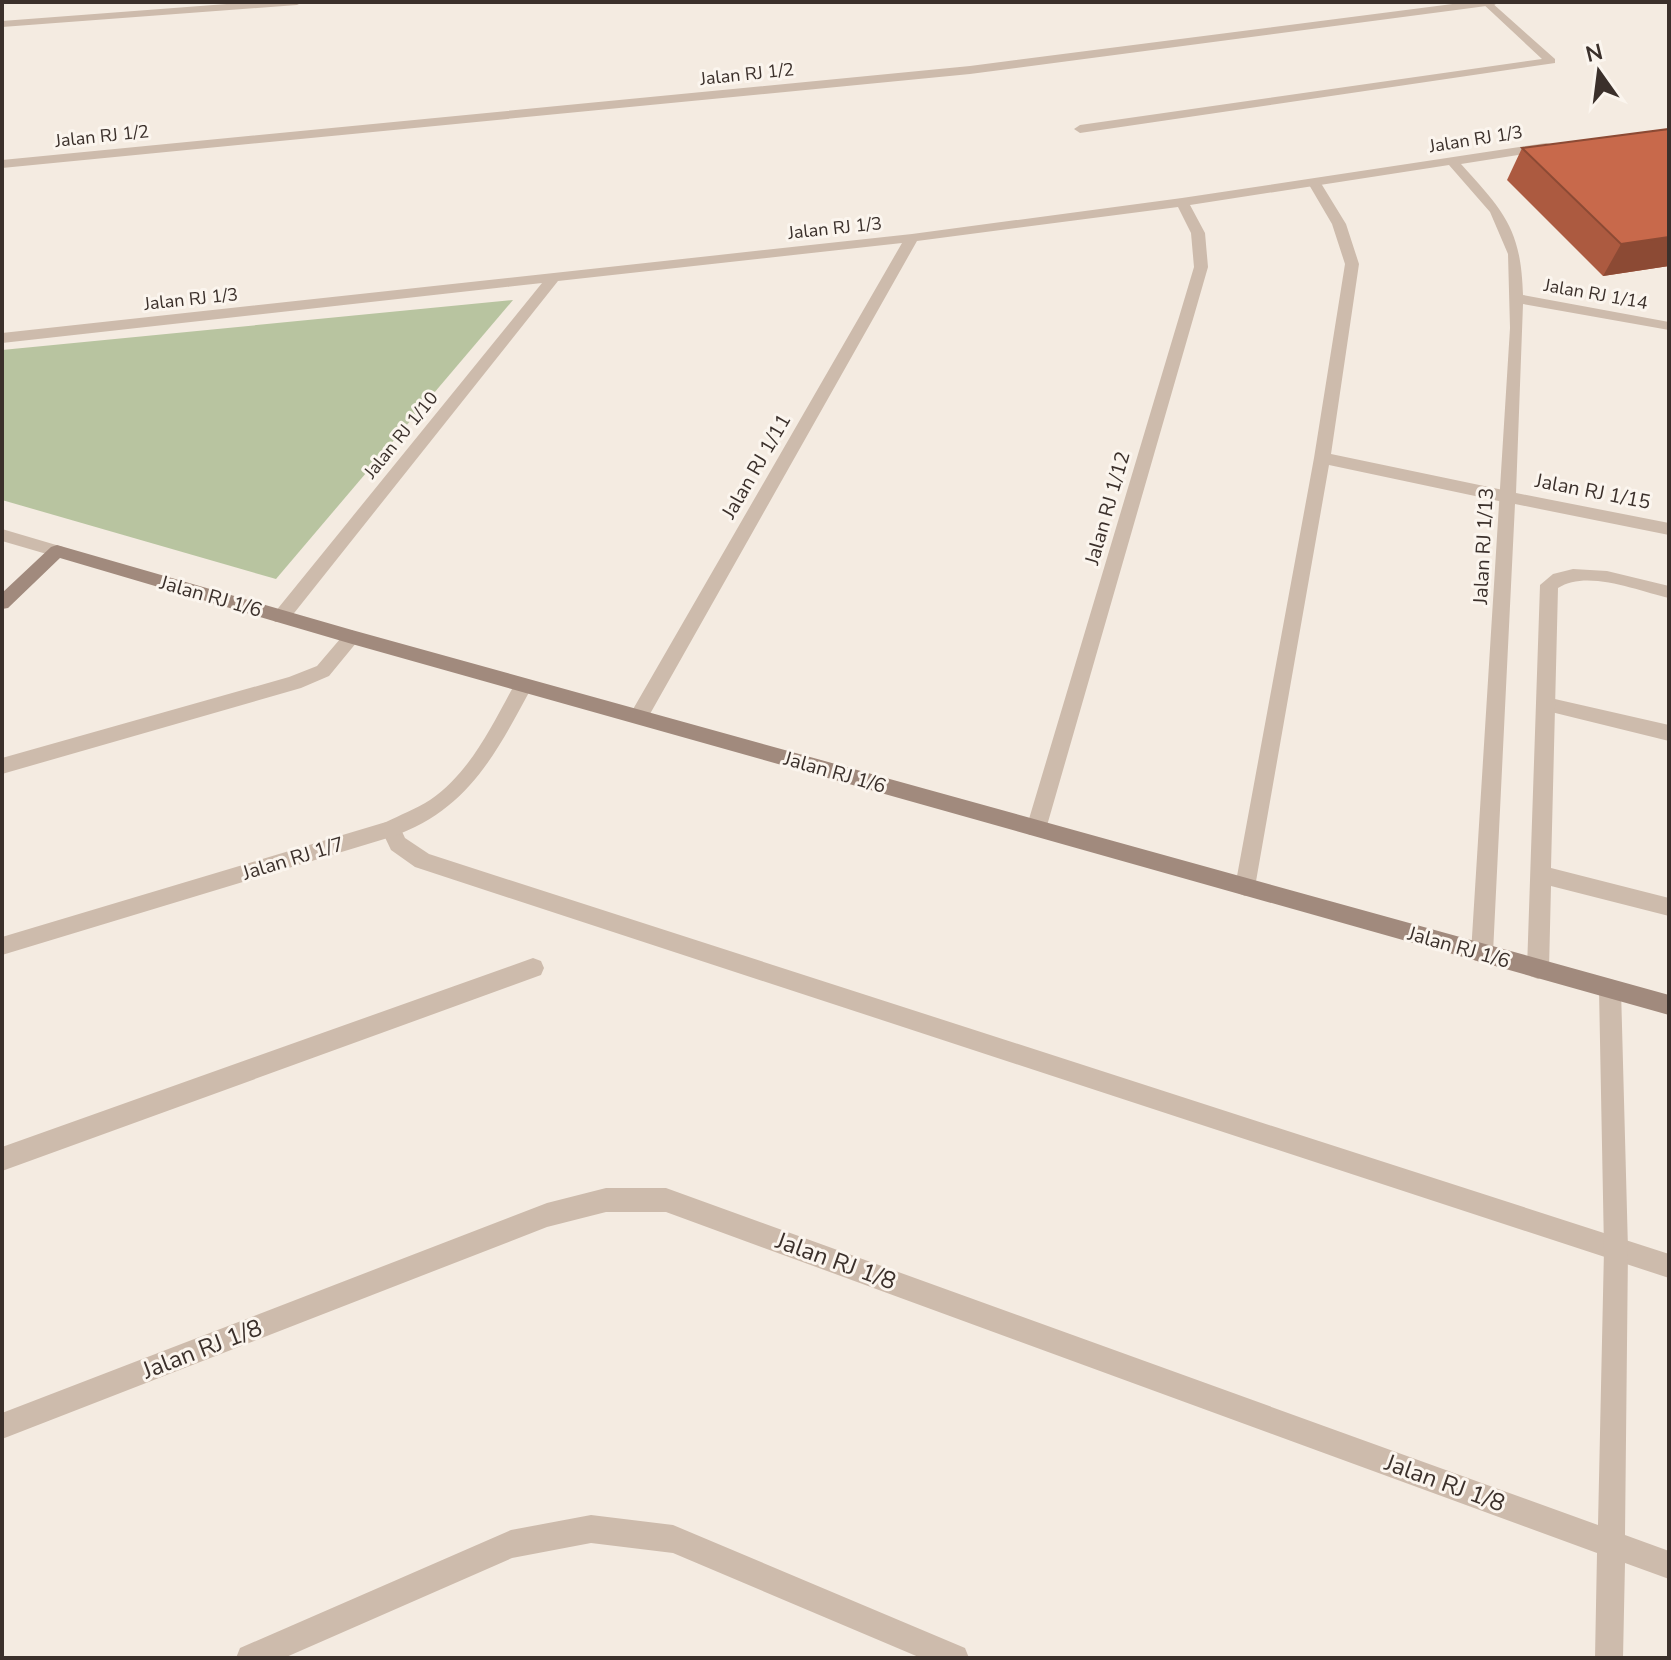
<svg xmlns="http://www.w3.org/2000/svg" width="1671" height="1660" viewBox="0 0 1671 1660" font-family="'Nunito Sans',sans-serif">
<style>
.green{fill:#b8c4a0}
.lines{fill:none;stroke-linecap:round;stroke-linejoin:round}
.lane{fill:#cdbbac;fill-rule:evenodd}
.street{fill:#cdbbac;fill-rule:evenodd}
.secondary{fill:#a18a7d;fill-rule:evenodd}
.wall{fill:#ac5a40}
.shaded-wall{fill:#8c4a34}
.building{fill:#c8694b;stroke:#8c4a34;stroke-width:2}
.labels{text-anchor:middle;stroke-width:6;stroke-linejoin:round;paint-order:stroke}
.far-street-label{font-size:18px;fill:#3b302b;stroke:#fbf5ee}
.street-label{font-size:20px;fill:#3b302b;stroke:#fbf5ee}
.near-street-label{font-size:24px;fill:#3b302b;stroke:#fbf5ee}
</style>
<rect width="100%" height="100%" fill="#f4ebe1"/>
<path class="green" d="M513,300L276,579L2,500V350Z"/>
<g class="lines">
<path class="lane" d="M1481,2H1491L1555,59V63L1080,133L1074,129L1080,125L1542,59Z
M1309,180H1319L1346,224L1359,264L1331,454L1508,491L1516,497L1508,503L1329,465L1255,887L1252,893L1245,896L1238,893L1235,887L1314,458L1345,264L1332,224L1308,183Z
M352,630L361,637L329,676L301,688L2,774V758L289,677L317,666L346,632Z
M1546,697L1669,725V741L1539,709L1537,704Z
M391,821L398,823L405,838L429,854L1669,1254V1278L415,867L391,850L381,829L384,823Z
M533,958L541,961L544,968L541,975L2,1171V1147Z
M591,1515L673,1525L965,1648L969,1658H921L673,1553L591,1543L512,1558L284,1658H236L240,1648L511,1530Z"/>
<path class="street" d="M253,2H303L297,5L2,27V21Z
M1468,2H1500L1494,5L970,74L2,168V160L970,66Z
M1546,143L1550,144V150L1461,164C1504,212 1521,228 1523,295L1669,322V330L1523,304L1516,493L1669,523V535L1515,504L1493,953L1490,960L1482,963L1474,960L1471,953L1510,328L1508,254L1490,212L1449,165L1190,205L1205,233L1208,267L1046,829L1043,835H1029L1026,829L1194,267L1191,233L1178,207L917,241L646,721L639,723L630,716L632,711L902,243L558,281L287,622H275L272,617L275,612L542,283L2,343V333L912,234L1182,198Z
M2,529L63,547L65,551L57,557L2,541Z
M1573,569L1607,571L1669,586V598C1638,591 1587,569 1558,588L1551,868L1669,898V916L1551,886L1549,969L1546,976L1538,979L1530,976L1527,969L1540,585L1553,574Z
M524,678L533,685C496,753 469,810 391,837L2,955V937L386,822C400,815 416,809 430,800C472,771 493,723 517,680Z
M1610,979L1618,982L1621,989L1628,1249L1625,1535L1669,1551V1579L1625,1563L1623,1658H1595L1597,1553L666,1212H606L547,1227L2,1439V1413L547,1203L606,1188H666L1598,1525L1604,1249L1599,989L1602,982Z"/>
<path class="secondary" d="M57,545L352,630L1669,995V1015L352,644L60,558L8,608L2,609V593L51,547Z"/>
</g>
<path class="wall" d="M1522,148L1669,266L1603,276L1507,180Z"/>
<path class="shaded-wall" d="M1669,237V266L1603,276L1621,244Z"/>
<path class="building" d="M1669,129V237L1621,244L1522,148Z"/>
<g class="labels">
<g class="far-street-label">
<text transform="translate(747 74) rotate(-6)" y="6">Jalan RJ 1/2</text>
<text transform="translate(102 136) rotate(-6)" y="6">Jalan RJ 1/2</text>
<text transform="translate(1476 139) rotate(-9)" y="6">Jalan RJ 1/3</text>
<text transform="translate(835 228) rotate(-6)" y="6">Jalan RJ 1/3</text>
<text transform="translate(1596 294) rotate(10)" y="6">Jalan RJ 1/14</text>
<text transform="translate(191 299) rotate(-6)" y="6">Jalan RJ 1/3</text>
<text transform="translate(401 435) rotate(-51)" y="6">Jalan RJ 1/10</text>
</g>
<g class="street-label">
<text transform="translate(756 466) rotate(-60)" y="7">Jalan RJ 1/11</text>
<text transform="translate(1593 491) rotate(11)" y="7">Jalan RJ 1/15</text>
<text transform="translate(1107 508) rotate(-74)" y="7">Jalan RJ 1/12</text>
<text transform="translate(1483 546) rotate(-87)" y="7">Jalan RJ 1/13</text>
<text transform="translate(211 596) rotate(16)" y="7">Jalan RJ 1/6</text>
<text transform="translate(835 772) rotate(16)" y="7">Jalan RJ 1/6</text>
<text transform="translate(293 858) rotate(-17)" y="7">Jalan RJ 1/7</text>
<text transform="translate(1459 947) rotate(16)" y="7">Jalan RJ 1/6</text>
</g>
<g class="near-street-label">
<text transform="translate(836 1261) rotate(20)" y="8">Jalan RJ 1/8</text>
<text transform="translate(202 1349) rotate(-21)" y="8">Jalan RJ 1/8</text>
<text transform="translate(1445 1483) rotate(20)" y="8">Jalan RJ 1/8</text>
</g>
</g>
<rect width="1671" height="1660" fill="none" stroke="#3b302b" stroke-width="8"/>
<g transform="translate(1599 72) rotate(346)" stroke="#fbf5ee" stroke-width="6" paint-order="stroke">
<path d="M0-6L14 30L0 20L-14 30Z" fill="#3b302b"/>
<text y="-12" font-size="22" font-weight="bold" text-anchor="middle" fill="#3b302b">N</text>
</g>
</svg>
